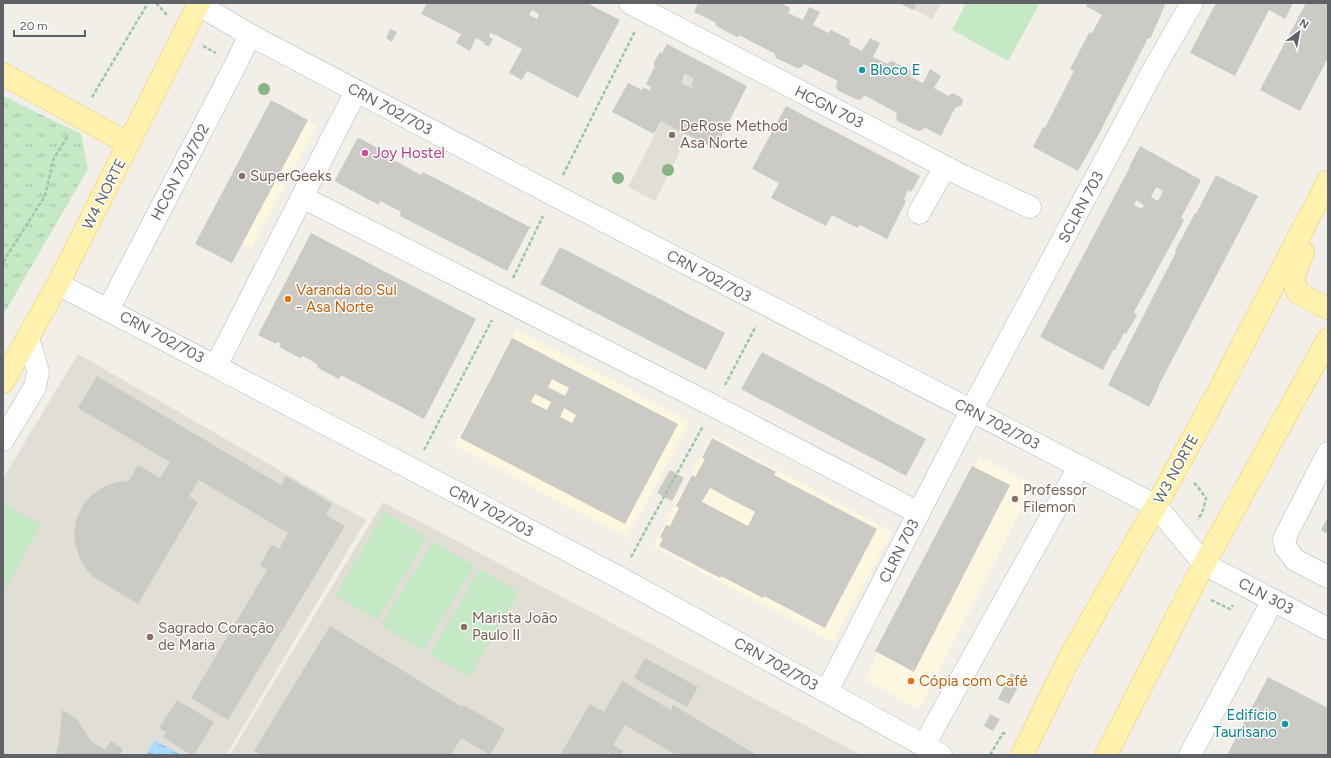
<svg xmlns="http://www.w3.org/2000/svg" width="1331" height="758" viewBox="0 0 1331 758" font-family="Figtree,sans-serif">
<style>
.commercial{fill:#fef7e0}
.education{fill:#e1ded6}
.grass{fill:url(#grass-tufts)}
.pitch{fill:#c5e8c5}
.water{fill:url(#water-ripples)}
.building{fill:#cccac5;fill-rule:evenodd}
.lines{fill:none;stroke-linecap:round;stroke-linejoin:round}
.minor-casing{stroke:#b5b8bc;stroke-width:23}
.major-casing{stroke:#f2c960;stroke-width:23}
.path{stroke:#9cc7a9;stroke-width:2.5;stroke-dasharray:4 2;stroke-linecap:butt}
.minor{stroke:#fff;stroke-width:22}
.major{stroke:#fff2af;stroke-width:22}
.tree{fill:#89b387}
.culture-dot{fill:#0f9aa8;stroke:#fff;stroke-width:1.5}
.education-dot{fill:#8d6e63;stroke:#fff;stroke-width:1.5}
.hotel-dot{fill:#d1479c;stroke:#fff;stroke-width:1.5}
.food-dot{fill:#e8710a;stroke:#fff;stroke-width:1.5}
.labels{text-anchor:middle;stroke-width:3;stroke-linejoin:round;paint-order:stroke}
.culture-label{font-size:15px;fill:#0d838f;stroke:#fff;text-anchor:start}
.street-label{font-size:15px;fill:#5f6368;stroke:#fff}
.education-label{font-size:15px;fill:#785e54;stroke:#fff;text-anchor:start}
.hotel-label{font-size:15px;fill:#b23c85;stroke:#fff;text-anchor:start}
.food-label{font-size:15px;fill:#c56008;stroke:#fff;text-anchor:start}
</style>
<defs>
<pattern id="grass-tufts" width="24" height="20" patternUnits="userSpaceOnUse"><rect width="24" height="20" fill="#c5e8c5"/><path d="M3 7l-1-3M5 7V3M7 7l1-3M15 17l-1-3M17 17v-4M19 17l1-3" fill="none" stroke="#a3c0a4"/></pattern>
<pattern id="water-ripples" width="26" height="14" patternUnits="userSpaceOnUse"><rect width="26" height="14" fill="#aadaff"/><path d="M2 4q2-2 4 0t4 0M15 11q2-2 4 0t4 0" fill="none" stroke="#8eb4d2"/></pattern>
</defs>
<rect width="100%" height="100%" fill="#f1efe8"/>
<path class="commercial" d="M273,102L317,126L251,248L207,224Z
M516,329L690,422L627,538L454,445Z
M712,435L892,532L833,642L653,546Z
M979,456L1034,485L919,709L864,680Z"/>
<path class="education" d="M902,3H941L932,19Z
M691,64L717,78L655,201L628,187Z
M78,354L366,520L226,755H3V478Z
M383,502L861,755H235L231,753Z"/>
<path class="grass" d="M3,96L81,134L88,169L3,315Z"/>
<path class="pitch" d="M966,3H1040L1008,61L952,30Z
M3,503L41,525L5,589L3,588Z
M385,512L427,537L377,620L335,595Z
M433,542L474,566L423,650L381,625Z
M480,569L519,592L469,677L430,654Z"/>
<path class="water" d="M155,740L181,755H146Z"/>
<path class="building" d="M427,3H587L620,20L578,98L527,71L522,80L509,73L522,49L496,35L490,33L489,37L493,39L489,47L484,44L485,43L476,38L470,51L456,43L461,34L421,14ZM532,10L539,14L537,19L529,15Z
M698,3H780L789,7L790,10L788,13L803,20L809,7L820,12L813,25L828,33L831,30L849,39L850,42L849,44L862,51L870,38L880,43L873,57L888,64L889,62L892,61L910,70L911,74L909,76L923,83L930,69L941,76L934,88L949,96L952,93L962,98L963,102L961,106L955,108L941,136L924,127L923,130L918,131L897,121L896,116L897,113L864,95L862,99L858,100L837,90L836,84L838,81L804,64L802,67L797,68L776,58L774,52V53L754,43L741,36L742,35L737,37L716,26L715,21L714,22L694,12Z
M899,3H917L913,10Z
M1088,3H1166L1150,39L1148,38L1100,132L1078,171L1033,147L1043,127L1045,128L1074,71L1070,69L1089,33L1090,32L1092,33L1102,15L1086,6Z
M1216,3H1293L1285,19L1269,10L1235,76L1190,53Z
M1306,3H1328V58L1300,111L1260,90Z
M390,29L397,32L392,42L386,38Z
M667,44L747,86L715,149L661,121L654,134L612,112L628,83L642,90L644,87L650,91L651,87L646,84L655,66L653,64L660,52L662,53ZM685,74L694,78L691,86L694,88L693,89L681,83Z
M271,100L308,120L232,263L195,244Z
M786,106L920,176L911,192L908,190L904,200L906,201L887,239L860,225L858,228L832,215L826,226L771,198L779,183L752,169Z
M359,138L391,155L390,158L421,175L423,172L530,227L507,271L400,216L401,212L380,201L379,205L336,182L335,180L357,139Z
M1140,146L1201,180L1181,218L1184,220L1174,239L1134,312L1137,315L1126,334L1124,333L1115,350H1113L1103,370L1040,337L1130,167H1129ZM1156,187L1163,191L1158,201L1151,197ZM1136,200L1144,205L1142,209L1134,205Z
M1216,175L1258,196L1158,387H1159L1149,407L1108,385L1176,252L1175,251L1195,213L1196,214Z
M311,233L476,319L424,419L341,375L339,379L318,368L317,364L303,356L300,358L279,347L281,343L277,342L276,344L258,335Z
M560,247L725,333L706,370L540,284Z
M512,338L678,424L625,524L460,438ZM552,379L569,388L565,396L548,387ZM535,394L551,402L547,410L531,402ZM564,408L576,415L572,423L560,417Z
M762,352L926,439L906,476L741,389Z
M97,376L281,485L286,476L332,504L326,515L345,526L228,720L191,698L267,570L260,565L270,547L272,545L279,549L288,533L199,480L189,496L198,502L138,604L92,576L85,567L80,559L75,542L74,532L76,520L84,503L92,495L105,486L118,482L129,481L138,465L160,478L170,462L78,408Z
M712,438L776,472L774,475L877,529L825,628L764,596L763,598L721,576L720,578L659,546L663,539L660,537L666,525L670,526L679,508L676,506L692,475L695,477L705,459L702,458ZM710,488L755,512L748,526L702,502Z
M972,466L1010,485L914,672L875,651Z
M670,470L684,478L672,501L657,493Z
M1328,517V534L1321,530Z
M330,626L462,707L464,705L505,729L490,755L461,738L451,755H261L254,751Z
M645,658L698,687L687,707L634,678Z
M1011,673L1022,679L1009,704L998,699Z
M1268,677L1328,708V755H1227Z
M622,681L671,710L673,705L757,755H676L625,725L613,745L623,751L620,755H612L608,752L607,755H560L590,704L604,712Z
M177,700L214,722L194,755H191L163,737L166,732L159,728Z
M62,710L76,718L91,741L105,750L111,741L123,749L120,755H56L59,742Z
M990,714L1000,719L993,731L984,726Z"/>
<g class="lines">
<g class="minor-casing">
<path id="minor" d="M630,3L961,175L1030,207
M199,5L250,35L554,195L1156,506L1204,564L1328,629
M302,197L714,406L919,513
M919,213L945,167
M58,284L620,578L941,755
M108,310L236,64L250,35
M216,366L356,91
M3,440L35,387L38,371L28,337
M1328,453L1284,539L1286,548L1295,560L1328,577
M827,691L971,411L1155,67L1192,3
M924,745L1079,467
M1190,755L1273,600"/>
</g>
<g class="major-casing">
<path id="major" d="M3,74L129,144
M1303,252L1293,278L1298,293L1318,304L1328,308
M3,382L58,284L199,3
M1022,755L1071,655L1156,506L1218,392L1328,181
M1106,755L1204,564L1328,339"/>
</g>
<path class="path" d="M156,3L168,16
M203,46L216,53
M92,97L148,3
M563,175L635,31
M3,262L45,196L54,158L68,136
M513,278L543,216
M725,385L756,326
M424,450L492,320
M1194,483L1197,486L1206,498L1203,510L1198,520
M631,557L703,426
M1211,600L1230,609L1233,605
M990,755L1003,733L1006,734"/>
<use href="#minor" class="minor"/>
<use href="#major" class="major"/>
</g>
<g class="tree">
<circle cx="264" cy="89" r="6"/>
<circle cx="668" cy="170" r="6"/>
<circle cx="618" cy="178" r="6"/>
</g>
<g class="culture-dot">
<circle cx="862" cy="70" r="4"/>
<circle cx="1285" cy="724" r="4"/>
</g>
<g class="education-dot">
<circle cx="672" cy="135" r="4"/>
<circle cx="242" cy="176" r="4"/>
<circle cx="1015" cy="499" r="4"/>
<circle cx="464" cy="627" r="4"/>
<circle cx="150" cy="637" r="4"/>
</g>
<circle class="hotel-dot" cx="365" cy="153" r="4"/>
<g class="food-dot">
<circle cx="288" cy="299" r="4"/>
<circle cx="911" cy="681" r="4"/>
</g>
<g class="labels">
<g class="culture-label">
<text x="870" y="75">Bloco E</text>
<text x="1277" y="720" text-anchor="end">Edifício<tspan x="1277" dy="17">Taurisano</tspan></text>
</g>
<g class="street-label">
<text transform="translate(829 107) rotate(27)" y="5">HCGN 703</text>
<text transform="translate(390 109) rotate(28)" y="5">CRN 702/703</text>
<text transform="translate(180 172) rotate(-62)" y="5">HCGN 703/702</text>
<text transform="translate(104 194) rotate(-63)" y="5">W4 NORTE</text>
<text transform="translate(1081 207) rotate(-62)" y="5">SCLRN 703</text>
<text transform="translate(709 276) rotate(28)" y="5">CRN 702/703</text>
<text transform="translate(162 337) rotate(28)" y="5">CRN 702/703</text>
<text transform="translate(997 424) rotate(27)" y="5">CRN 702/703</text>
<text transform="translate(1176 469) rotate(-61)" y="5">W3 NORTE</text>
<text transform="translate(491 511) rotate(28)" y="5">CRN 702/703</text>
<text transform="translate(899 551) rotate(-63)" y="5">CLRN 703</text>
<text transform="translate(1266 596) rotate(28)" y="5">CLN 303</text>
<text transform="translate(776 664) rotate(29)" y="5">CRN 702/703</text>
</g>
<g class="education-label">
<text x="680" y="131">DeRose Method<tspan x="680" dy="17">Asa Norte</tspan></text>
<text x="250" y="181">SuperGeeks</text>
<text x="1023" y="495">Professor<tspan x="1023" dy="17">Filemon</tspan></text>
<text x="472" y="623">Marista João<tspan x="472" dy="17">Paulo II</tspan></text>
<text x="158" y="633">Sagrado Coração<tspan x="158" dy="17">de Maria</tspan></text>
</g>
<g class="hotel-label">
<text x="373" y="158">Joy Hostel</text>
</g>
<g class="food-label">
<text x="296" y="295">Varanda do Sul<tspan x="296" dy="17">- Asa Norte</tspan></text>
<text x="919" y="686">Cópia com Café</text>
</g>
</g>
<rect width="1331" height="758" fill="none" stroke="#5f6368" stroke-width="8"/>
<g transform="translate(1299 32) rotate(32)" stroke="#ffffff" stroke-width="3" paint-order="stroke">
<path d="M0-3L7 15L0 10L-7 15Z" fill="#5f6368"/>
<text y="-6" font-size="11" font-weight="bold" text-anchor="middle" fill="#5f6368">N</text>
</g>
<path d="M14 30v6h71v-6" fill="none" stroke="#5f6368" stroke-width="2"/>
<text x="20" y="30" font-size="12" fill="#5f6368" stroke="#ffffff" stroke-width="3" paint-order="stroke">20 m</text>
</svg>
